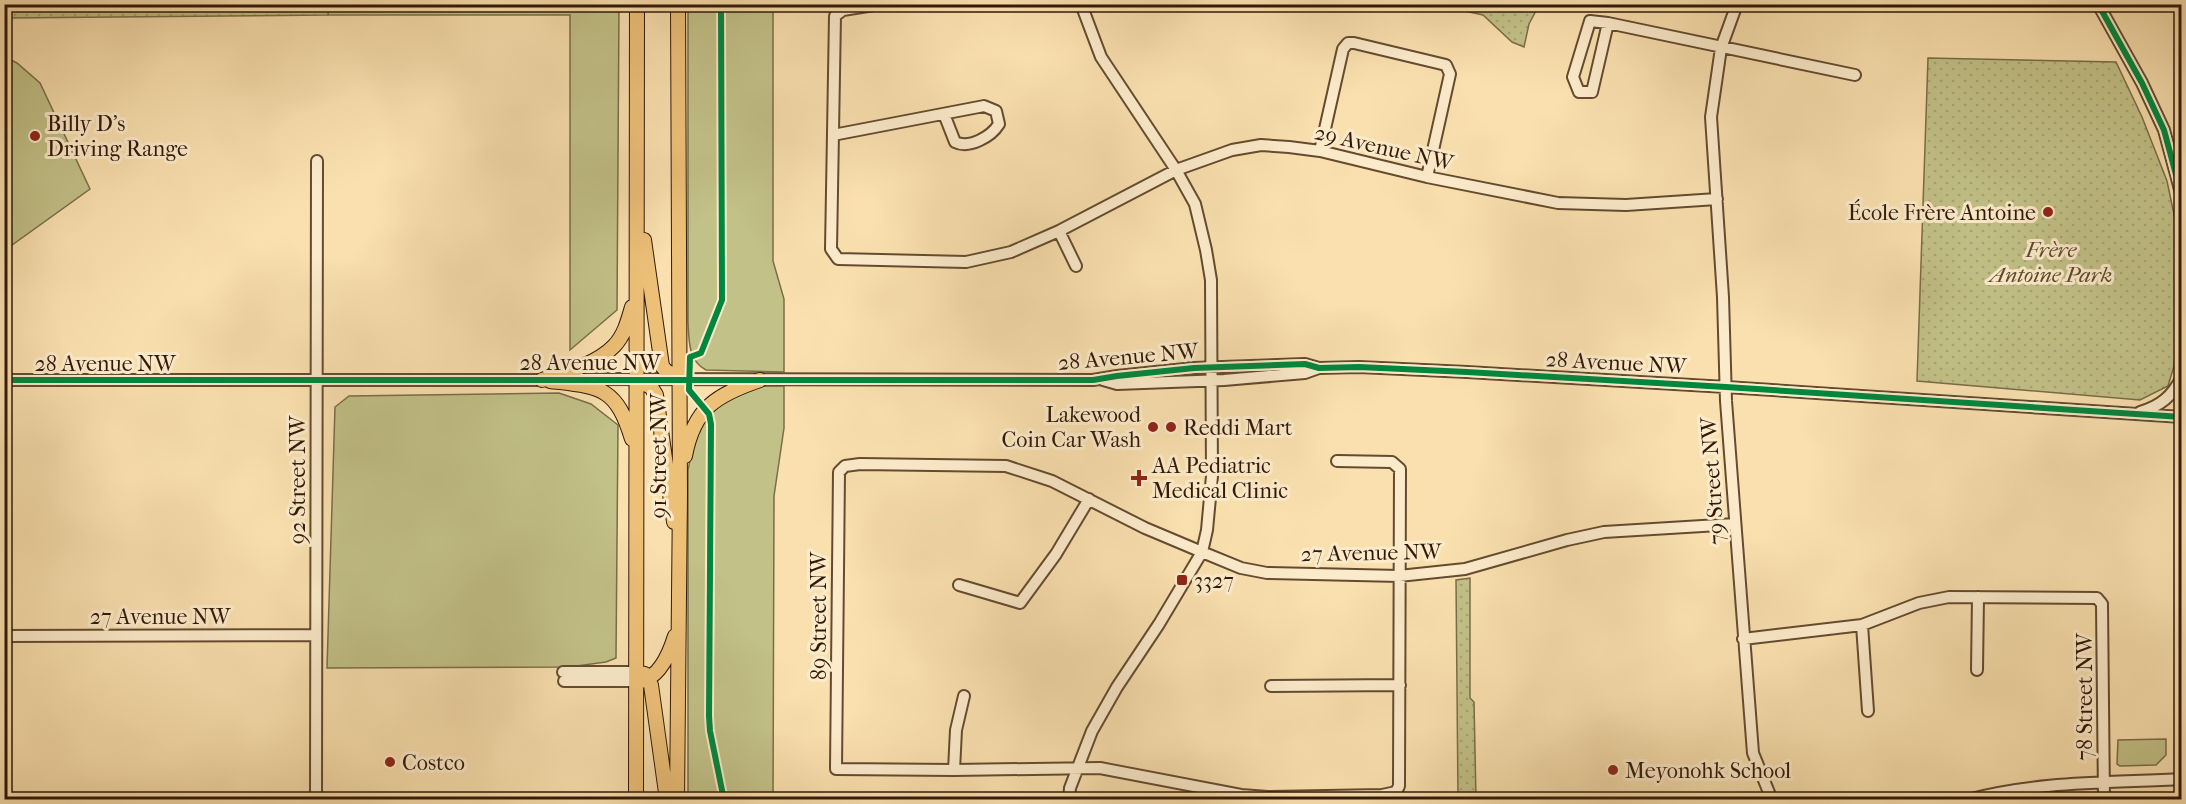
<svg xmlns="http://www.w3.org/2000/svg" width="2186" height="804" viewBox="0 0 2186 804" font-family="'IM FELL French Canon',serif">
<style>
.green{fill:#c2c188;stroke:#7a6d47;stroke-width:1.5}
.park{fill:url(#park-dots);stroke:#7a6d47;stroke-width:1.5}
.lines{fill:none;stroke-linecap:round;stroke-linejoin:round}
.minor-casing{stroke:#644b30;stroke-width:14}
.major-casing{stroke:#321906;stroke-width:16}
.minor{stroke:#fcebcb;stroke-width:10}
.major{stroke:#edc078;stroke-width:14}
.cycleway-casing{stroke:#fcebcb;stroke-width:10}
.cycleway{stroke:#00873e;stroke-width:6}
.poi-dot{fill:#8f2418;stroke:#fcebcb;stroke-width:2}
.labels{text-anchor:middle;stroke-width:6;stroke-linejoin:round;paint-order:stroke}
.poi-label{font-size:22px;fill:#321906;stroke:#fcebcb;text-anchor:start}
.street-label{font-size:22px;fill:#321906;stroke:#fcebcb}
.park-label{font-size:22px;font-style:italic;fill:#5d4b2d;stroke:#fcebcb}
</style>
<defs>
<pattern id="park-dots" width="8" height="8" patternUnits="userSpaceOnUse" patternTransform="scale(1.5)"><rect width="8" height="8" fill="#c2c188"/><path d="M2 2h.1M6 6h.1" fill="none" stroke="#a7a574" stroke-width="1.8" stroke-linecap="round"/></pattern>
</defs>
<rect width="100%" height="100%" fill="#fae0af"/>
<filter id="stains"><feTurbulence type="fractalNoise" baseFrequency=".00333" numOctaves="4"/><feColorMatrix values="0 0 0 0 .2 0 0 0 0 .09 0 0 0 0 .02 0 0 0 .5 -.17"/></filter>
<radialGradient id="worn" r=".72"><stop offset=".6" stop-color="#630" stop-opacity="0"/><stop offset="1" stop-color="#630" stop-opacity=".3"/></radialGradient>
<path class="green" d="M329,4L619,5L617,310L570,350V15H328Z
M688,5H773V261L784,299V372L706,370C688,361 689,340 688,322Z
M5,57L17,63L40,83L90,189L5,250Z
M764,386H784V428L774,496L773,799L688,800V470L694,440L710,410L750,388Z
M559,393L591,404L618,425L616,658L606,662L569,667L327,668L335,407L349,396Z
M2166,739V755L2156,765L2120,766L2117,764L2118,740Z"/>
<path class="park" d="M4,5L5,4L329,5L328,15L5,18Z
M1437,5H1539L1529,24L1524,47L1512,42L1483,15Z
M1928,58L2116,62L2142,117L2167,181L2180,243L2181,332L2174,366L2168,386L2140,400L1917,381Z
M1470,578V698L1474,702L1476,799H1458L1456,580Z"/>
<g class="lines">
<g class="minor-casing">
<path id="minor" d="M880,4L843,10L835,16L831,249L838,259L966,262L1011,252L1059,231L1176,170L1232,150L1261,145L1289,147L1320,151L1427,177L1558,203L1626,205L1717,199
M1737,4L1721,48L1711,117L1723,297L1726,401L1753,753L1772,800
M2098,4L2142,83L2164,130L2182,197
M1608,23L1592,92H1579L1573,77L1590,21L1608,23L1855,75
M833,135L984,106L996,111L999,124C991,137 969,149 955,142L944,114
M1320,151L1343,49L1348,43H1354L1446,65L1450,74L1427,177
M1059,231L1076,266
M575,379L1093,380L1117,376L1194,368L1305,364L1319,368L1359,367L1467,372L1726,387L2182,417
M4,380H547
M1103,380L1117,384L1224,380L1305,373L1319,368
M2140,412C2161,406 2172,396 2182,377
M1337,461L1392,462L1400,469L1399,786L1396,792L1382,795L1268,797L1241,795L1100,768L954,770L836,769L839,472L845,466L860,464L1006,466L1052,481L1145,528L1202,552L1241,568L1267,573L1399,576L1465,569L1567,540L1604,532L1735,524
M959,585L1020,603L1056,554L1089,499
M1862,625L1868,711
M4,636L316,635
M1743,639L1862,625L1919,603L1949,597L2097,598L2102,604L2104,800
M1977,670L1978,597
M563,672H636
M564,681H636
M1271,686L1400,685
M954,770L956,730L964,696
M316,800L317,161
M1069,800L1070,788L1092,731L1117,687L1159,624L1202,552L1207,530L1212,476L1211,280L1206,250L1195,204L1176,170L1101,57L1081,4
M1967,800C2037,781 2110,783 2182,779"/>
</g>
<g class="major-casing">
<path id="major" d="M644,240L662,366L666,371L679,379
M636,379L651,387L656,395L674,522
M542,380C564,373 597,364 614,346C624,336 628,321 632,307
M550,381C600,387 616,386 632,439
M685,456C694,408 716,395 760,380
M636,672L645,674L651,685L667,800
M641,681C660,677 670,652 675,636
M636,800L637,4
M677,800L680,494L678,4"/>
</g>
<use href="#minor" class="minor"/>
<use href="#major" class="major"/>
<g class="cycleway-casing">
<path id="cycleway" d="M721,4L722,300L701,353L690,357L689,390L709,414L711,424L709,716L710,731L724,800
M2098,4L2142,83L2164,130L2182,197
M4,380H1093L1117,376L1194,368L1305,364L1319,368L1359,367L1467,372L1726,387L2182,417"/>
</g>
<use href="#cycleway" class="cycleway"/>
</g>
<g class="poi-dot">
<circle cx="35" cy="136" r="6"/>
<circle cx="2048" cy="212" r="6"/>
<circle cx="1153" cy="427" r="6"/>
<circle cx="1171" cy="427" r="6"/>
<path d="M1136 469h6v6h6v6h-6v6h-6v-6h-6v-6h6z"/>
<rect x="1176" y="574" width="12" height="12" rx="3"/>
<circle cx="390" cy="762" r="6"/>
<circle cx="1613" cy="770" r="6"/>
</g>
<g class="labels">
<g class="poi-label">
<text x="47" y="131">Billy D's<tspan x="47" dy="25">Driving Range</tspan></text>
<text x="2036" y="220" text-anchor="end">École Frère Antoine</text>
<text x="1141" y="422" text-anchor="end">Lakewood<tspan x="1141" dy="25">Coin Car Wash</tspan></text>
<text x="1183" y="435">Reddi Mart</text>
<text x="1152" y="473">AA Pediatric<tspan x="1152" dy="25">Medical Clinic</tspan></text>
<text x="1194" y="588">3327</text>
<text x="402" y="770">Costco</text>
<text x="1625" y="778">Meyonohk School</text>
</g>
<g class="street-label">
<text transform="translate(1384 147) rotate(13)" y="8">29 Avenue NW</text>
<text transform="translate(1128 356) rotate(-5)" y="8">28 Avenue NW</text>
<text x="590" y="370">28 Avenue NW</text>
<text transform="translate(1616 362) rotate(3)" y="8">28 Avenue NW</text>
<text x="105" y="371">28 Avenue NW</text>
<text transform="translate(658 456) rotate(-90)" y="8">91 Street NW</text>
<text transform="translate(297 480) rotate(-90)" y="8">92 Street NW</text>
<text transform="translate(1712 481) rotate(-94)" y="8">79 Street NW</text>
<text transform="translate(1371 552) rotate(-1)" y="8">27 Avenue NW</text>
<text x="160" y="624">27 Avenue NW</text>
<text transform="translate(818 616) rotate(-90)" y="8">89 Street NW</text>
<text transform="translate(2084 697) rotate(-90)" y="8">78 Street NW</text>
</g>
<g class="park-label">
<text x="2051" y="257">Frère<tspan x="2051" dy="25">Antoine Park</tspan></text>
</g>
</g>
<rect width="2186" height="804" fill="none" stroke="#fae0af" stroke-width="24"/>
<rect x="6" y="6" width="2174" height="792" fill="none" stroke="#321906" stroke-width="3"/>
<rect x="12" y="12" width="2162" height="780" fill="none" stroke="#321906" stroke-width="1.5"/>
<rect width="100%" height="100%" filter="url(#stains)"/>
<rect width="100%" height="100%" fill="url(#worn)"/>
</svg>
